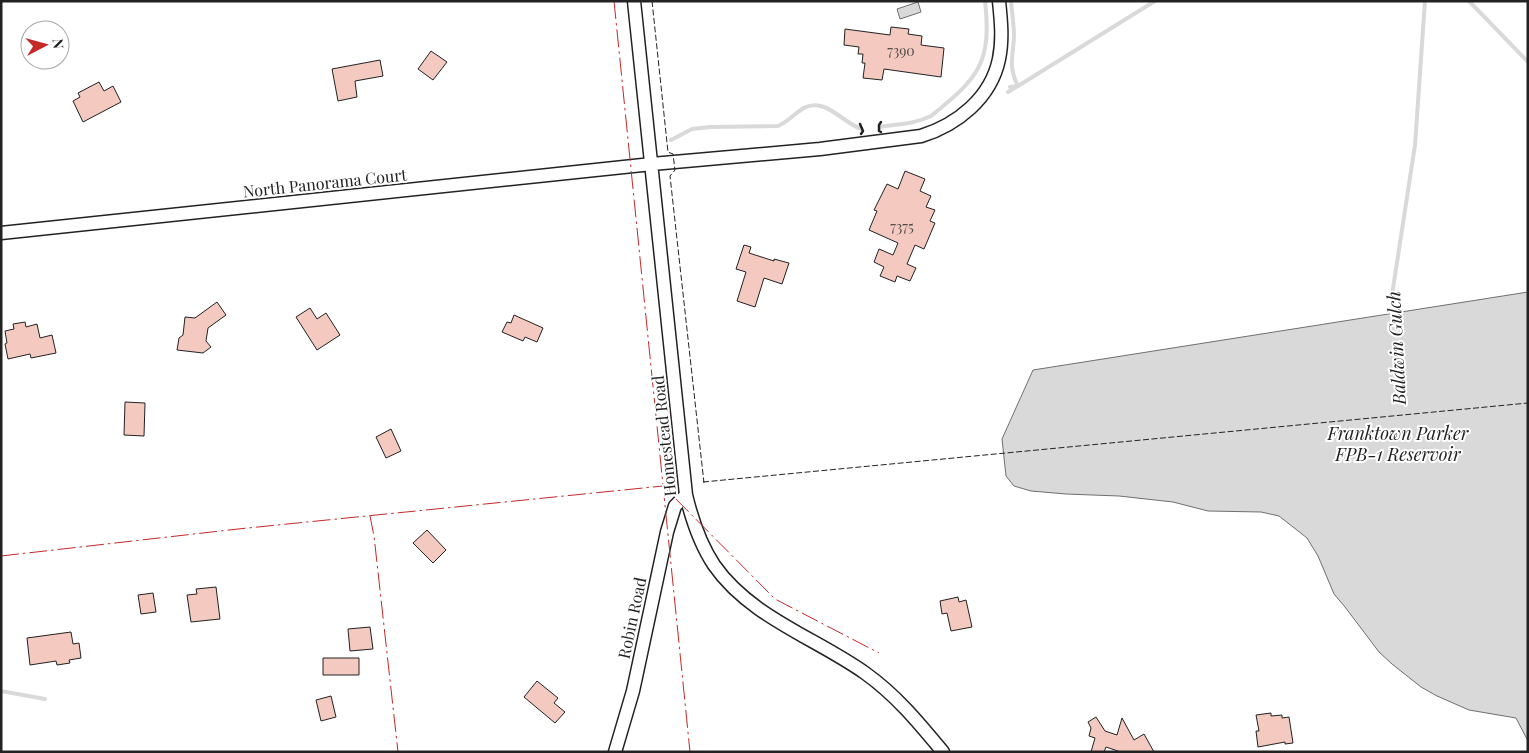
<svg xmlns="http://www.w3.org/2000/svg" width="1529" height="753" viewBox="0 0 1529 753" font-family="'Playfair Display',serif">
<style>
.water{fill:#d9d9d9;stroke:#6f6f6f}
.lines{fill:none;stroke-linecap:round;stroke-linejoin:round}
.stream{stroke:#d9d9d9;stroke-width:4}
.building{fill:#f3c9c0;stroke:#222}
.minor-casing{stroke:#222;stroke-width:15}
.minor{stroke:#fff;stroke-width:12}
.fence{stroke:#222;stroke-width:1;stroke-dasharray:6 2.5;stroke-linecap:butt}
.wall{stroke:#222;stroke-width:2.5}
.power{stroke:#c62828;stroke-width:1;stroke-dasharray:18 4 2.5 4;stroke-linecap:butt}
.labels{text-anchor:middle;stroke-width:4;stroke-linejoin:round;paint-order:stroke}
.number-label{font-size:14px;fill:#564c4a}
.street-label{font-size:16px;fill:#222;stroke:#fff}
.water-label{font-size:18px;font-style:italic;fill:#222;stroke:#fff}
</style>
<rect width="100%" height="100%" fill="#fff"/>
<path class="water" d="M918,2L921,12L900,19L897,9Z
M1528,292V741L1516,718L1469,710L1437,696L1421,687L1392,664L1379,652L1345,607L1334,594L1318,556L1307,538L1279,516L1261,512L1208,511L1173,502L1119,496L1066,494L1031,491L1014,486L1006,476L1002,439L1033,370Z"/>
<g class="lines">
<path class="stream" d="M1469,1L1528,62
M1010,87L1018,86L1155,1
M1008,92L1018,86C1008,67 1013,56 1014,37C1014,25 1012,13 1011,1
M880,127C898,124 915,124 931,116C978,78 992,64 985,1
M671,140L692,129L710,127L778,126C789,121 795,113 804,108C825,97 842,122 861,129
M1393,317L1392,295L1415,145L1425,1
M1,691L45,699"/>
</g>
<path class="building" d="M891,27L909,29L908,34L922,36L921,45L944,48L941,77L884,69L882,80L863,78L865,63H862L863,54H858L859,47L844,45L845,29L890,35Z
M431,51L447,62L433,80L418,69Z
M380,60L383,76L355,81L357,97L338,101L332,69Z
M99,82L104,91L113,86L121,102L83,122L73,101L80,97L78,93Z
M905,171L925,179L920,191L931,196L926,207L935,210L930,221L935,223L924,249L915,245L907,264L916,268L910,281L897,276L895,282L880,276L884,267L874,262L879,249L893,255L898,243L869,230L877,211L874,210L887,184L898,189Z
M744,245L751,247L749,253L774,261V259L789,263L782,284L764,278L755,307L737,301L746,272L736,269Z
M217,302L226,315L208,328L206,341L211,347L203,353L177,350L179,338L183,335L185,317L195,318Z
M310,308L317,319L326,313L340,335L317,350L296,317Z
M514,315L543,328L537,342L525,337L523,341L502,332L507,322L511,323Z
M25,322L26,327L37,324L40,338L52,335L56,353L31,358L30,354L8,359L5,344L7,343L5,331L14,329L13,324Z
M125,402L145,403L144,436L124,435Z
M391,429L401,451L386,458L376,437Z
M427,530L446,550L433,563L413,543Z
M216,587L220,619L191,622L187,595L197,594L196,589Z
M153,593L156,612L141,614L138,595Z
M958,597L959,602L966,600L972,627L951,631L947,613L942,614L940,601Z
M370,627L373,649L350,651L348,629Z
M71,632L73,644L79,643L81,658L69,660L70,663L57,665L56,661L30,665L27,638Z
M323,658H359V675H323Z
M537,681L558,698L554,703L565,712L555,723L524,697Z
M331,696L336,717L321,721L316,700Z
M1271,713V716L1282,715V718L1289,717L1293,743L1285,744V742L1258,747L1256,731H1259L1256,715Z
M1096,717L1105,731L1117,735L1122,718L1134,740L1144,734L1154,752H1121L1106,747L1104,752H1091L1095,738L1089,736L1091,728L1088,722Z"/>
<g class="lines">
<g class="minor-casing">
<path id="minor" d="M634,1L686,495C692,520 700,544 714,565C750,617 816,638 865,673C896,695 919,723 943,752
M1,233L652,164L820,149L921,136C957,125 991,98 999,59C1003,40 1001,20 999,1
M615,752L633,691L667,532L675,506L686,495"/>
</g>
<use href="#minor" class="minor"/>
<path class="fence" d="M652,1L668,152L673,154L675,170L670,176L704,483
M703,482L1528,403"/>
<path class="wall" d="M860,124L863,131L861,134
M881,132L879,131V125L881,122"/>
<path class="power" d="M614,1L690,752
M370,516L374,536L398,752
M1,556L238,529L663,486L775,599L879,653"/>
</g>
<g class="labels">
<g class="number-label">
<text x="901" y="56">7390</text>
<text x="902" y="232">7375</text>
</g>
<g class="street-label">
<text transform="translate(325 183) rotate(-6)" y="6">North Panorama Court</text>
<text transform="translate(664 436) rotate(-96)" y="6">Homestead Road</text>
<text transform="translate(632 618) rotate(-78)" y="6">Robin Road</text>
</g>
<g class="water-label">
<text transform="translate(1397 348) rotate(-93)" y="6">Baldwin Gulch</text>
<text x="1398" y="440">Franktown Parker<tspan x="1398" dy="21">FPB-1 Reservoir</tspan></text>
</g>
</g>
<rect width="1529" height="753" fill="none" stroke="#222222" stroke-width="5"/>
<g transform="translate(45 45) rotate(84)"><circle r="24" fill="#ffffff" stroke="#a7a7a7"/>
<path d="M0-4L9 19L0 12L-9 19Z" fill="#c62828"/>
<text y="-8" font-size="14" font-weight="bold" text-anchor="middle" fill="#222222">N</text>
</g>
</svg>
